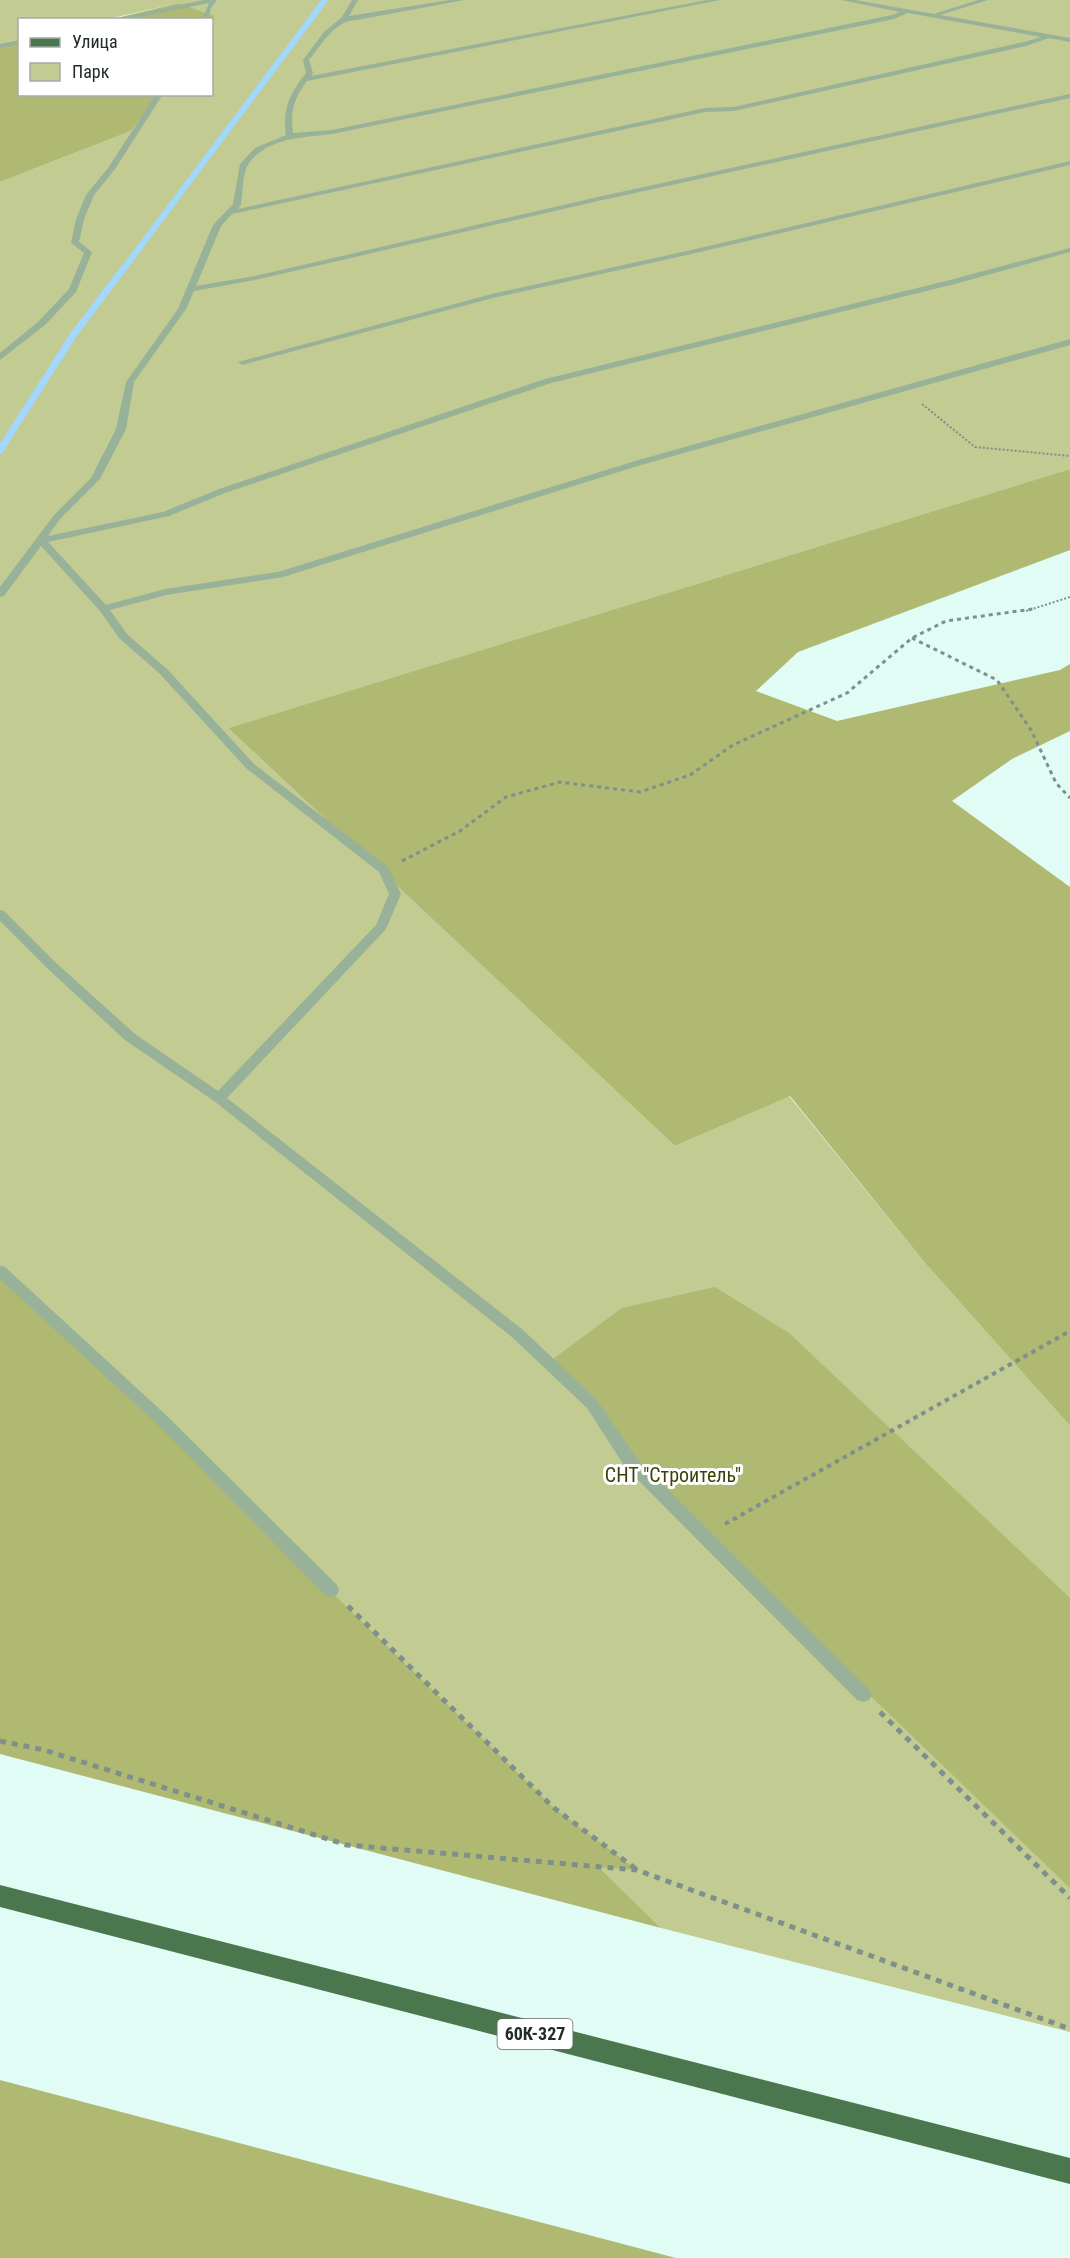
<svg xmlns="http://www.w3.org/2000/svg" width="1070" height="2258" viewBox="0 0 1070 2258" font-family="'Roboto Condensed',sans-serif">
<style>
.green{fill:#c2cb91}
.forest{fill:#afb971}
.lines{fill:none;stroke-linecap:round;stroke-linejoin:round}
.stream-far1{stroke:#a3d7fe;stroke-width:6}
.stream{stroke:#a3d7fe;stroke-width:7}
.path-far3{stroke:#7e908c;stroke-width:2;stroke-dasharray:2 2;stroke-linecap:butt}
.path-far2{stroke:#7e908c;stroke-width:3;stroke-dasharray:4 4;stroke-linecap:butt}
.path-far1{stroke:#7e908c;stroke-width:4;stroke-dasharray:4.5 4.5;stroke-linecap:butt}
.path{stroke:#7e908c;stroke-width:5;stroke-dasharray:6 6;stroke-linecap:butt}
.lane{fill:#98b199;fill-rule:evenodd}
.primary{fill:#4a774e;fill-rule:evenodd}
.labels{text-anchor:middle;stroke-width:6;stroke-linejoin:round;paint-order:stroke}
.shield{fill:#fff;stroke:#646b69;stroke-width:1.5}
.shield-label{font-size:18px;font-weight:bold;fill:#212b29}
.park-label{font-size:20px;fill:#3c4209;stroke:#fff}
</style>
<rect width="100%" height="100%" fill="#e0fcf5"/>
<path class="green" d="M0,0H1070V469L228,728L675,1146L789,1096L925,1263L1070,1426V2032L661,1928L0,1275V182L131,131L158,95L212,94L211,19L213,16L179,3L108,19L20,20L19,40L0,44Z"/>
<path class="forest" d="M179,3L214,16L211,20H108Z
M19,40L20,94L158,95L131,131L0,182V44Z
M1070,469V550L798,652L756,691L837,721L1060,670L1070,664V731L1012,759L952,801L1070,887V1426L925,1263L790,1096L675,1146L228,728Z
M0,1271L554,1808L637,1870L599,1867L661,1928L0,1754Z
M715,1287L789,1333L1070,1598V1888L636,1470L553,1359L622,1308Z
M0,2080L676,2258H0Z"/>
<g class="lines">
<path class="stream-far1" d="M122,271L325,0"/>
<path class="stream" d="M0,450L74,334L123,269"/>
<path class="path-far3" d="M922,404L975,447L1070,456
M1026,611L1070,597"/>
<path class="path-far2" d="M912,638L997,680L1031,730L1056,783L1070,798
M402,861L460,831L506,797L560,782L640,792L690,775L733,745L847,693L912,638L946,621L1033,609"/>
<path class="path-far1" d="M725,1524L1070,1331"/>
<path class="path" d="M348,1606L554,1808L636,1869
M880,1712L1070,1898
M0,1741L44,1750L347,1845L637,1870L1070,2029"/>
<path class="lane" d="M203,0H217L211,8L208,20H202L209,3L126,20H111Z
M352,0H358L349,16L450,0H464L357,20C335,20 322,44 309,60L313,73L311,76L707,0H720L307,81C294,98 290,112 293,133L332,130L892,15L900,12L841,0H855L934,14L978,0H988L940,15L1070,38V42L1049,38L1026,46L734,111L705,112L232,214L221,226L196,286L255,276L598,197L1070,94V98L598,201L255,280L194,291L186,309L134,382L126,429L100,479L60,519L48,536L163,512L219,489L545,379L950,280L1070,248V252L955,284L551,383L225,493L169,516L48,542L106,605L165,589L278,572L635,461L1070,339V345L641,465L283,577L166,595L110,610L127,634L168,670L254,764L388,867L401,894L386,929L227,1098L523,1330L597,1400L637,1459L869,1690L872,1695L869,1700L863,1702L857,1700L625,1467L587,1408L513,1338L214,1101L125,1040L47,968L0,921V910L4,911L55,962L135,1034L218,1091L376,925L389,894L379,872L246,768L160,674L119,638L100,611L41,546L4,596L0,597V587L54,515L91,478L116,429L126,382L178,309L213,225L233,204L240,164L255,148L286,135C282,109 290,93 306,73L303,60L324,32L342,17ZM908,13L1041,37L1024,42L734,107L705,108L238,209L241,205C243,193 242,173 249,163C267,138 305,137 332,134L894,19Z
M20,40V44L0,48V44Z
M156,94H163L115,169L94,195L84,219L79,242L92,252L76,292L45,325L0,360V353L39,321L69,289L84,253L71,243L76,219L86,195L108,168Z
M1070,161V165L687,255L493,298L242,365L238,362L492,294L687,251Z
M0,1266L5,1267L166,1415L337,1585L339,1590L337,1595L331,1597L325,1595L156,1423L0,1279Z"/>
<path class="primary" d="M0,1885L1070,2158V2184L0,1907Z"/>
</g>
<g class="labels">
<rect class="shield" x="497.5" y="2019" width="75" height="30" rx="4.5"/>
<g class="shield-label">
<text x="535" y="2040">60К-327</text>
</g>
<g class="park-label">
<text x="673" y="1482">СНТ "Строитель"</text>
</g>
</g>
<rect x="18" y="18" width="195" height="78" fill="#ffffff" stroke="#a6aaa9" stroke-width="1.5"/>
<rect x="30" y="38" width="30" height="9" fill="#4a774e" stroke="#a6aaa9" stroke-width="1.5"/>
<text x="72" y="48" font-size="18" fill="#212b29">Улица</text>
<rect x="30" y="63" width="30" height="18" fill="#c2cb91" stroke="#a6aaa9" stroke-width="1.5"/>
<text x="72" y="78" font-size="18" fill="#212b29">Парк</text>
</svg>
